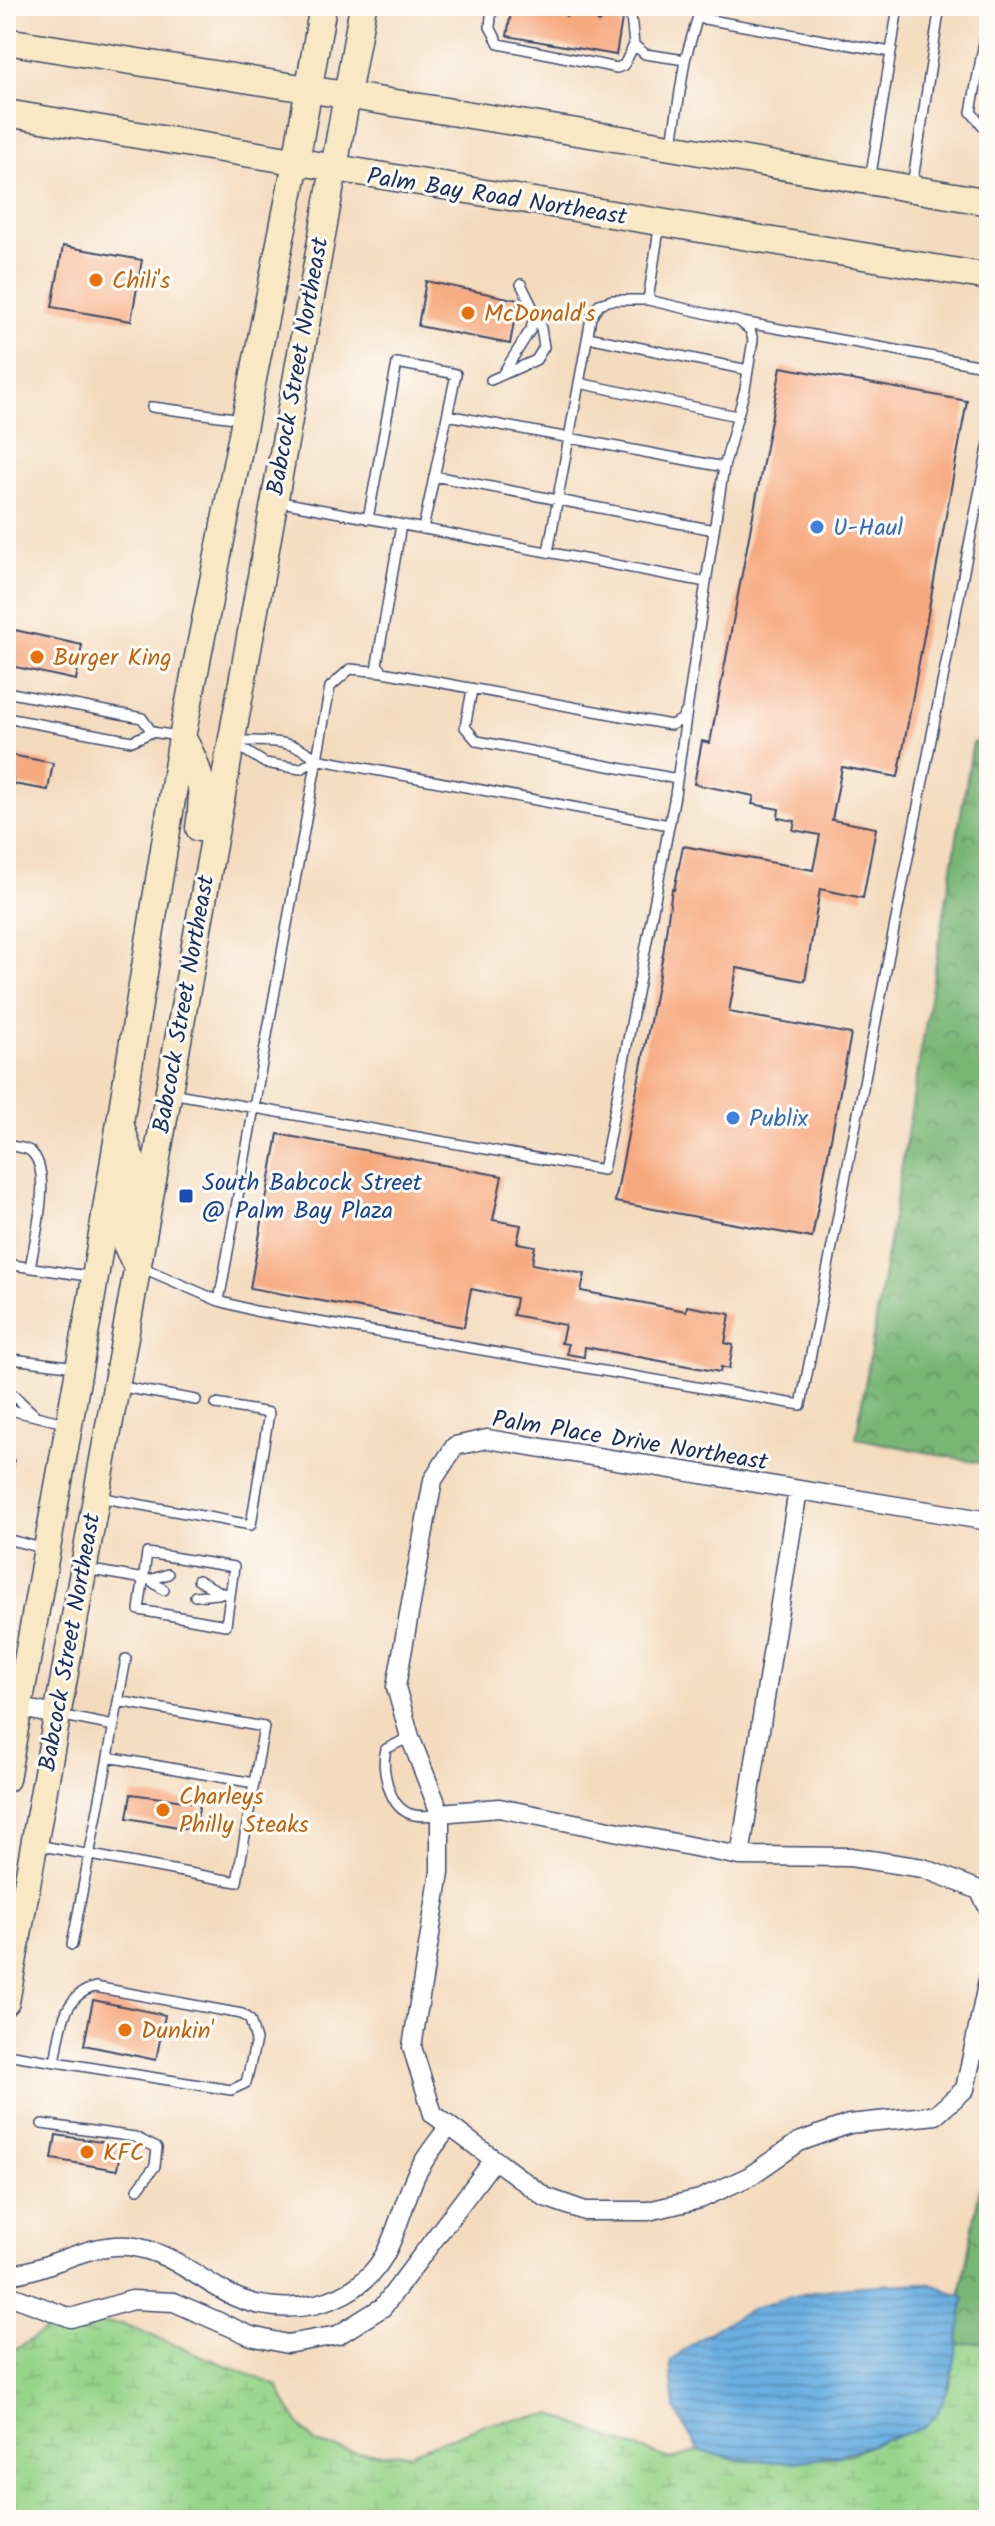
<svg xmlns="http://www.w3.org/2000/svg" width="995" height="2526" viewBox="0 0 995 2526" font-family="Kalam,sans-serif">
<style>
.forest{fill:url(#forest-crowns);stroke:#4a726a;stroke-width:2}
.wetland{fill:url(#wetland-marsh);stroke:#588274;stroke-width:2}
.water{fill:url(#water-rules);stroke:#436fa0;stroke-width:2}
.building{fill:#f7a97e}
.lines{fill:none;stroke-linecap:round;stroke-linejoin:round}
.service-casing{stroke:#3c496c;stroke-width:12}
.minor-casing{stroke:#3c496c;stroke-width:21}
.secondary-casing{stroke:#3c496c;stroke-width:29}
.service{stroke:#fff;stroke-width:9}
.minor{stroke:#fff;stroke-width:18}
.secondary{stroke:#f8e8c3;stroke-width:26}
.food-dot{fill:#e8710a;stroke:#fdfcf7;stroke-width:3}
.shop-dot{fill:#3f7fe0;stroke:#fdfcf7;stroke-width:3}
.transit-dot{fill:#1a4fb4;stroke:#fdfcf7;stroke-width:3}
.labels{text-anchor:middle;stroke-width:6;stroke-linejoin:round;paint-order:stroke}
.street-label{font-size:24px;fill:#1b2f5e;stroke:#fdfcf7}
.food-label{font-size:24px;fill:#c56008;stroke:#fdfcf7;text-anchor:start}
.shop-label{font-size:24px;fill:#366cbe;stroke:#fdfcf7;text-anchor:start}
.transit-label{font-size:24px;fill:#164399;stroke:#fdfcf7;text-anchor:start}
</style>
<defs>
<pattern id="forest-crowns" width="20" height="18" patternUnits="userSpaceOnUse" patternTransform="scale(2)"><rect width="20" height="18" fill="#78b675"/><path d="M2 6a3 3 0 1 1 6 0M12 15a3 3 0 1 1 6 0" fill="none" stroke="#629463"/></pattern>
<pattern id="wetland-marsh" width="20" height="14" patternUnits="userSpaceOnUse" patternTransform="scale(2)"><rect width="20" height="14" fill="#96d489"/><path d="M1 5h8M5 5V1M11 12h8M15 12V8" fill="none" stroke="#81b679"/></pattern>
<pattern id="water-rules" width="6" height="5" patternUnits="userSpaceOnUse" patternTransform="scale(2)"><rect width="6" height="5" fill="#6bafe1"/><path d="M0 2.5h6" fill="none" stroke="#578fba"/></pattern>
</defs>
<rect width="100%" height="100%" fill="#fdfcf7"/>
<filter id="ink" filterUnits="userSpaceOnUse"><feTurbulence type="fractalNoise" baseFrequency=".0125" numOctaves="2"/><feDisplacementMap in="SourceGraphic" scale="16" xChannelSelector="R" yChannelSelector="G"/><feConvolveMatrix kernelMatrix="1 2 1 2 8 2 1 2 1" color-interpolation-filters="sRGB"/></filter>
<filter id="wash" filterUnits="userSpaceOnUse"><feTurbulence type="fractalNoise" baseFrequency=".006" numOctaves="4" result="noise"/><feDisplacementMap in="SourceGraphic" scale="32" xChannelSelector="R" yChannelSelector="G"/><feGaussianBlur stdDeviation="1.8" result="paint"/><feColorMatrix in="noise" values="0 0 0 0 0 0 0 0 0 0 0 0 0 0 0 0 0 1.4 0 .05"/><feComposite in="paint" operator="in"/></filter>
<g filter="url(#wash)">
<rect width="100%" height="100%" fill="#f4dbbe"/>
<path class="forest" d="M973,742L989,745V1465L856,1438Z
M989,2138V2341L957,2345L964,2298L960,2296Z"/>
<path class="wetland" d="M59,2322L122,2324L278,2386L294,2418L315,2443L355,2453L409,2454L485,2424L553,2414L616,2441L671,2459L701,2451L738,2461L796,2462L851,2454L887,2439L950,2387L957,2345L989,2341V2520H99L6,2508V2355Z"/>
<path class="water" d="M929,2283L964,2297C958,2334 956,2398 927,2424C919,2432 899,2435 888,2439C820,2465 768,2469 698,2450L675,2409L670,2362C752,2290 825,2286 929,2283Z"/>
<g id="blocks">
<path class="building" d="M512,6L560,8L566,16L574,10L592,13L598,22L606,16L622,19L616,55L507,36Z
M63,246L142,260L131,321L52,307Z
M426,281L518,300L510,344L418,326Z
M781,367L967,401L898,777L842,767L832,820L876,828L863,898L820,889L805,981L737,968L729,1012L851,1034L812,1238L615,1202L663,954L672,889L674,890L683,846L813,870L820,835L793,830L795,821L778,818L779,809L752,804L754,796L694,784L702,741L710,743Z
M6,628L82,645L76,680L6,665Z
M6,754L53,763L48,790L13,784V779L6,778Z
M278,1134L502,1176L493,1220L521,1225L517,1243L535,1246L532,1264L585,1274L581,1291L686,1311L687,1306L730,1314L725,1343L733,1345L729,1369L721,1367L720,1372L585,1347L584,1357L567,1354L568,1344L561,1343L565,1325L513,1315L516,1298L471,1289L464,1327L250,1288Z
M131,1794L200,1803L195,1830L127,1818Z
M93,2000L165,2015L156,2060L84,2045Z
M56,2135L121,2145L117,2170L52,2159Z"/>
</g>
</g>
<g filter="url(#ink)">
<use href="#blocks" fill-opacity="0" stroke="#3c496c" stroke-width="2"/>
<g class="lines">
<g class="service-casing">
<path id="service" d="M492,6L490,27L499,44L617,68L624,65L634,45
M630,6L634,45L645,54L685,60
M567,9V6
M599,15L601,6
M989,15L971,112L989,133
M699,18L891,52L870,180
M891,52L898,6
M672,143L685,60L701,6
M912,186L940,6
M742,322L989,367
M588,337L748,370
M502,375L531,329L535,312
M491,380L536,360L544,347L540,322L521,284
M579,383L737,416
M152,407L242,419
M447,415L724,467
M434,476L714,530
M276,501L706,582L724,467L745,389L753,340L750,330L739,321L648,300L660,223
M368,519L397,363L456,374L423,529
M401,525L377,664L383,672L671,725L681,720L687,710L706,582
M548,552L591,318L599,304L612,300H648
M472,690L465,727L477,741L677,779
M6,692L142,718L152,732
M6,718L132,741L152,732L178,736
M232,741C261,741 295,738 316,759L669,825
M236,745L265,763L301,769L316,759
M171,1093L603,1170L675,795L687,710
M6,1145C13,1147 25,1147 30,1151C54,1169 34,1242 30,1268
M6,1264L94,1277
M141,1267L219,1301L255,1311L801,1405L989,443
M219,1301L330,687L350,669L383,672
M12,1359L76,1367
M117,1386L196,1400
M8,1390L36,1416
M6,1409L65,1423
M6,1481L9,1462
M98,1497L251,1525L269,1413L216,1404
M6,1539L46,1549
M147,1553L234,1567L226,1625L139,1610Z
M85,1569L150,1580L168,1574
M150,1580L164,1590
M198,1580L220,1592
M195,1596L230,1593
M118,1701L264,1727L254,1783
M59,1715L114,1726
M410,1737L386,1749C381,1767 388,1804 408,1813C417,1817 430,1816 440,1814
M37,1845L237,1882L254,1783L108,1757L126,1659
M72,1945L108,1757
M6,2054L231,2090L246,2083L256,2040L250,2020L242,2014L95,1987C61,1996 61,2032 55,2062
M42,2124L135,2137L157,2148L155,2166L138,2189"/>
</g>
<g class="minor-casing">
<path id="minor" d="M6,1705L56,1715
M440,1813L410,1737L396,1687L433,1480L455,1446L487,1439L989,1521
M740,1856L798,1490
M989,1909L979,1890L923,1868L850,1857L740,1856L499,1808L440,1813V1872L412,2047L433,2114L545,2197L585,2211H648L700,2199L750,2176L799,2142L849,2124L936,2115L965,2089L989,1976
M6,2275C49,2271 88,2242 129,2246C170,2251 198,2279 233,2296C283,2319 354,2308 384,2256C397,2233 404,2202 415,2177C423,2159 438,2142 449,2126
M6,2294L71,2318L132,2300L174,2302L251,2336L287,2344L338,2335L383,2307L493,2161"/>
</g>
<g class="secondary-casing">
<path id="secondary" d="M6,41L671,147L989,202
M6,113L989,277
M182,737C201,770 205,790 199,828
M121,1126L132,1162L122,1236L136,1265
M6,1779L93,1290L182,737L296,162L323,6
M6,2002L363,6"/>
</g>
<use href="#service" class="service"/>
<use href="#minor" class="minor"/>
<use href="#secondary" class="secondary"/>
</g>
</g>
<g class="food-dot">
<circle cx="96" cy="280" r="8"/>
<circle cx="468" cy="313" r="8"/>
<circle cx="37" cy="657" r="8"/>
<circle cx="163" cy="1810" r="8"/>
<circle cx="125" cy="2030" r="8"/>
<circle cx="87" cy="2152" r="8"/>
</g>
<g class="shop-dot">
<circle cx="817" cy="527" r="8"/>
<circle cx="733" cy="1118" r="8"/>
</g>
<rect class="transit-dot" x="178" y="1188" width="16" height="16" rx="4"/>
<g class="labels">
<g class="street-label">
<text transform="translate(497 196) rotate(9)" y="8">Palm Bay Road Northeast</text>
<text transform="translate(297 366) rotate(-80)" y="8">Babcock Street Northeast</text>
<text transform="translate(183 1004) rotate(-80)" y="8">Babcock Street Northeast</text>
<text transform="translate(630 1440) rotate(9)" y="8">Palm Place Drive Northeast</text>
<text transform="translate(69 1642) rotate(-80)" y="8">Babcock Street Northeast</text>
</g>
<g class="food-label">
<text x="112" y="288">Chili's</text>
<text x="484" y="321">McDonald's</text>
<text x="53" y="665">Burger King</text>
<text x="179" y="1804">Charleys<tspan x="179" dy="28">Philly Steaks</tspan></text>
<text x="141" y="2038">Dunkin'</text>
<text x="103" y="2160">KFC</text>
</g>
<g class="shop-label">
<text x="833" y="535">U-Haul</text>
<text x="749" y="1126">Publix</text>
</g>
<g class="transit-label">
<text x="202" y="1190">South Babcock Street<tspan x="202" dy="28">@ Palm Bay Plaza</tspan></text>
</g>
</g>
<rect width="995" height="2526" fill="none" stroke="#fdfcf7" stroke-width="32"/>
</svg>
